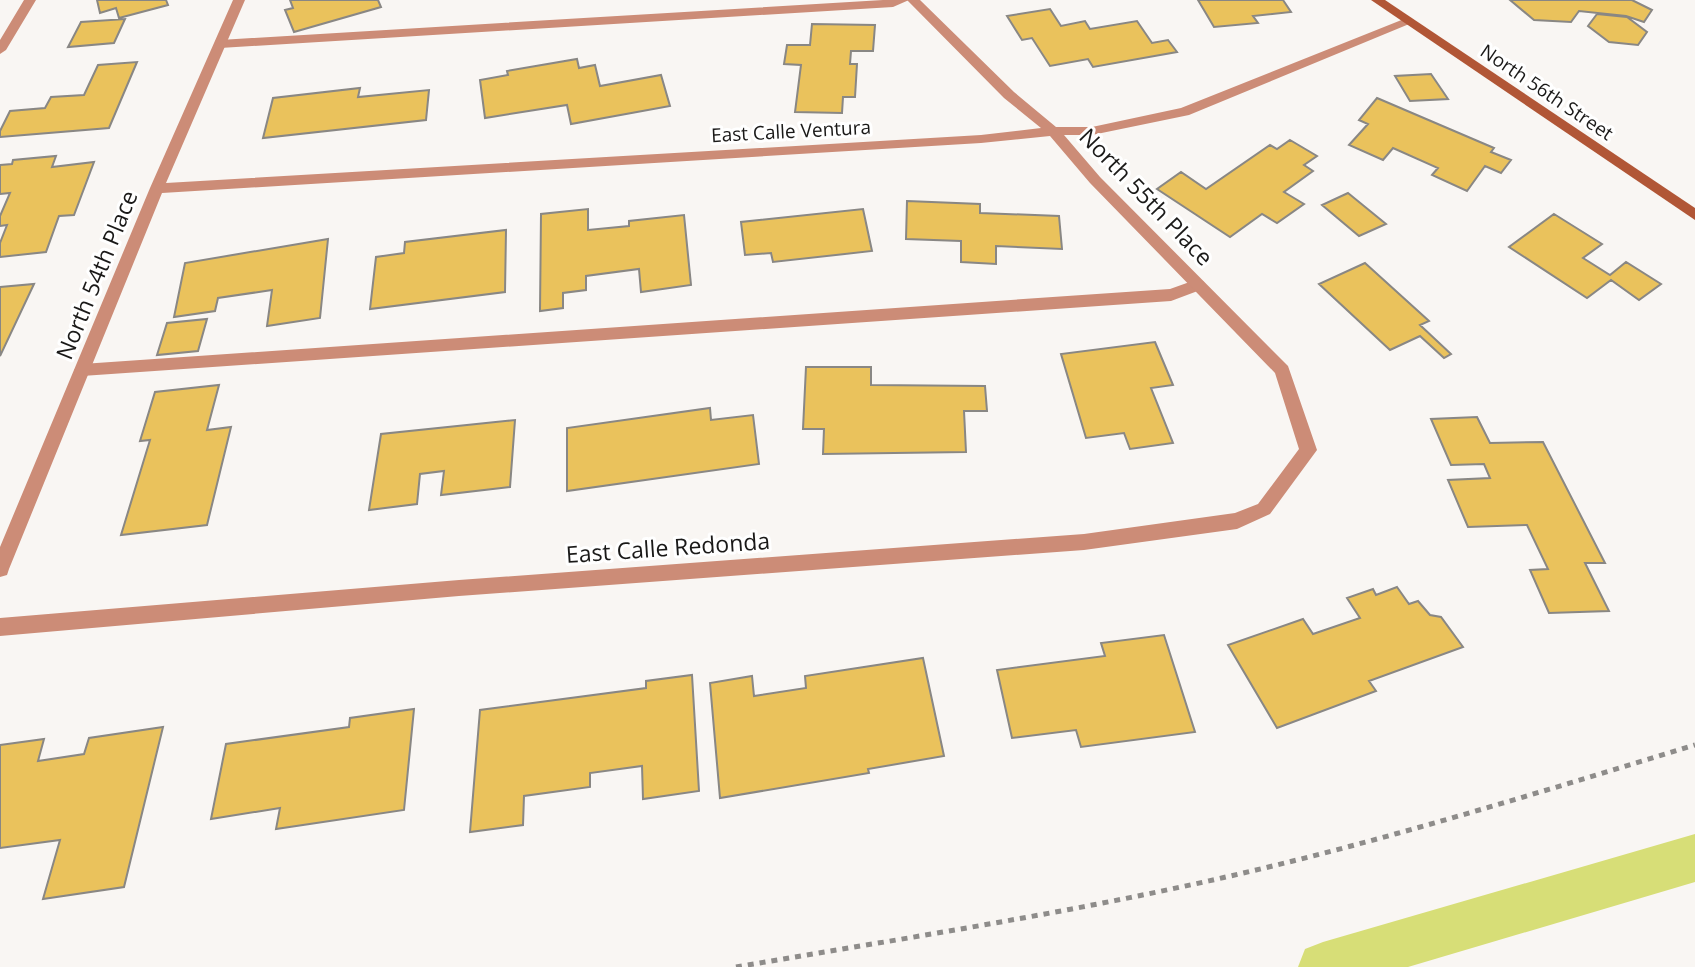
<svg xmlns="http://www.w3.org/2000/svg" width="1695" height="967" viewBox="0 0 1695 967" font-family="'Open Sans',sans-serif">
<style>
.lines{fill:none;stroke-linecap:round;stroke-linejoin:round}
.canal{fill:#d7de77;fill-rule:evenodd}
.building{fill:#eac25c;stroke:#898784;stroke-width:2}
.path{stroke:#8e8c8a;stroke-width:5;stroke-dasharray:6 6;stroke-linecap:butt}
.service{fill:#cc8c77;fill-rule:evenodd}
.minor{fill:#cc8c77;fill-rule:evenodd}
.secondary{fill:#b15636;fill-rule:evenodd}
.labels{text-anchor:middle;stroke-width:6;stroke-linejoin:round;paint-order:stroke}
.far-street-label{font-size:19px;fill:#1a1918;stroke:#fff}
.street-label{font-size:23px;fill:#1a1918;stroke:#fff}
</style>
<rect width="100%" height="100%" fill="#f9f6f3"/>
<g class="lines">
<path class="canal" d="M1695,834V882L1408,967H1298L1305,949L1323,942Z"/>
</g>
<path class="building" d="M97,0H166L168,5L119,18L116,8L100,13Z
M290,0H378L381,7L294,32L285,10L293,8Z
M1198,0H1283L1291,12L1253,16L1258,23L1214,27Z
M1510,0H1632L1652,10L1644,22L1626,16L1579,11L1571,22L1534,20Z
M1050,9L1061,26L1085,21L1090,29L1137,21L1152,43L1168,40L1177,52L1093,67L1088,59L1050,66L1032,38L1022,40L1007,16Z
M1597,14L1627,17L1647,32L1638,45L1609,42L1588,26Z
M125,19L114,43L68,47L81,22Z
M812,24L875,25L873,51H851L850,64H857L855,97H843L842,113L795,112L801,65L784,64L787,45H810Z
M577,59L579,68L595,65L600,86L661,75L670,106L571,124L567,105L485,118L480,80L508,75L507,71Z
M137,62L109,128L0,137V131L10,111L45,108L51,97L84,95L98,65Z
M1431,74L1448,99L1410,101L1395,76Z
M360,88L358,97L429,90L426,120L263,138L273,98Z
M1377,98L1494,148L1491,152L1511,160L1501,173L1485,166L1467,191L1432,175L1438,168L1393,148L1383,160L1349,145L1368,124L1359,120Z
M1290,140L1317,156L1304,165L1313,171L1284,192L1304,204L1277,223L1262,214L1230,237L1157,189L1181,172L1206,189L1270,145L1277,149Z
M56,156L52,167L94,162L74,215L59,216L46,252L0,257V243L7,225L0,226V216L10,193L0,194V165L12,164L13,160Z
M1348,193L1386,224L1359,236L1322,205Z
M907,201L980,204V213L1059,216L1062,249L996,246V264L961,262V241L906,239Z
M588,209V230L629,226V221L684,215L691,285L641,292L639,269L586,276V290L563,293V308L540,311L541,214Z
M863,209L872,251L773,262L771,253L745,255L741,222Z
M1554,214L1602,244L1583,258L1610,275L1626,262L1661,284L1639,300L1611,280L1587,298L1509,247Z
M506,230L505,292L370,309L376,257L404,253L405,242Z
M328,239L320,318L267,326L272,290L218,298L215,311L174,317L185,263Z
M1365,263L1429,321L1420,325L1451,354L1444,358L1420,336L1390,350L1319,284Z
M34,284L0,356V287Z
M207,319L198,351L157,355L167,323Z
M1155,342L1173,385L1151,388L1173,443L1130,449L1124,433L1086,438L1061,354Z
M806,367H871V385L985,386L987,411H964L966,452L823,454L824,429H803Z
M219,385L207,430L231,427L207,525L121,535L150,440L140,441L155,392Z
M710,408L711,420L753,415L759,464L567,491V428Z
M1477,417L1490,443L1543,442L1605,563H1585L1609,611L1549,613L1530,570L1548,569L1527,525L1468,527L1448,480L1490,478L1484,464L1451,465L1431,419Z
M515,420L510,487L441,495L444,471L420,474L417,504L369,510L381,434Z
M1397,587L1409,604L1418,601L1430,615L1441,617L1463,647L1369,681L1376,691L1277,728L1228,645L1303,619L1313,634L1360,618L1347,598L1373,589L1376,595Z
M1164,635L1195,732L1081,747L1076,730L1012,738L997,670L1105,656L1101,643Z
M923,658L944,756L868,769L869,773L720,798L710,683L752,676L754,696L806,688L805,676Z
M692,675L699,791L643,799L642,766L590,773V787L524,796L523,825L470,832L480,710L646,688V681Z
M414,709L404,810L276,829L280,808L211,819L226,744L349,727L350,718Z
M163,727L124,887L43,899L60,840L0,848V745L44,739L38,761L84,754L89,738Z"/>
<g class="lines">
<path class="path" d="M736,967C899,939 1064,914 1226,877C1384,841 1540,792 1695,745"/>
<path class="service" d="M24,0H36L6,50L0,54V40Z
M883,0H909L893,7L220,48L214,44L220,40Z
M1198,279L1203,281L1206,285L1203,289L1171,301L82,376L74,370L82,364L1170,289Z"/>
<path class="minor" d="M233,0H245L166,183L981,135L1041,128L1004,98L907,0H920L1014,92L1056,127H1092L1181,108L1404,19L1414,22L1189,115L1092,135H1064L1100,177L1288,366L1317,450L1270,514L1237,529L1084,550L459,596L0,636V618L459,580L1084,534L1235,513L1258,504L1299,449L1275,373L1090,183L1050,136L981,143L162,193L9,569L7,575L0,577V547L150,188Z"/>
<path class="secondary" d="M1371,0H1385L1695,208V220Z"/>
</g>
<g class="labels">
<g class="far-street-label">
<text transform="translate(1547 92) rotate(34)" y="7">North 56th Street</text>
<text transform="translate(791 131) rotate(-3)" y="7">East Calle Ventura</text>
</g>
<g class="street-label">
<text transform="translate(1146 197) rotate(46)" y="8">North 55th Place</text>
<text transform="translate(97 275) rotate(-68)" y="8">North 54th Place</text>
<text transform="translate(668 548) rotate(-4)" y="8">East Calle Redonda</text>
</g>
</g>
</svg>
